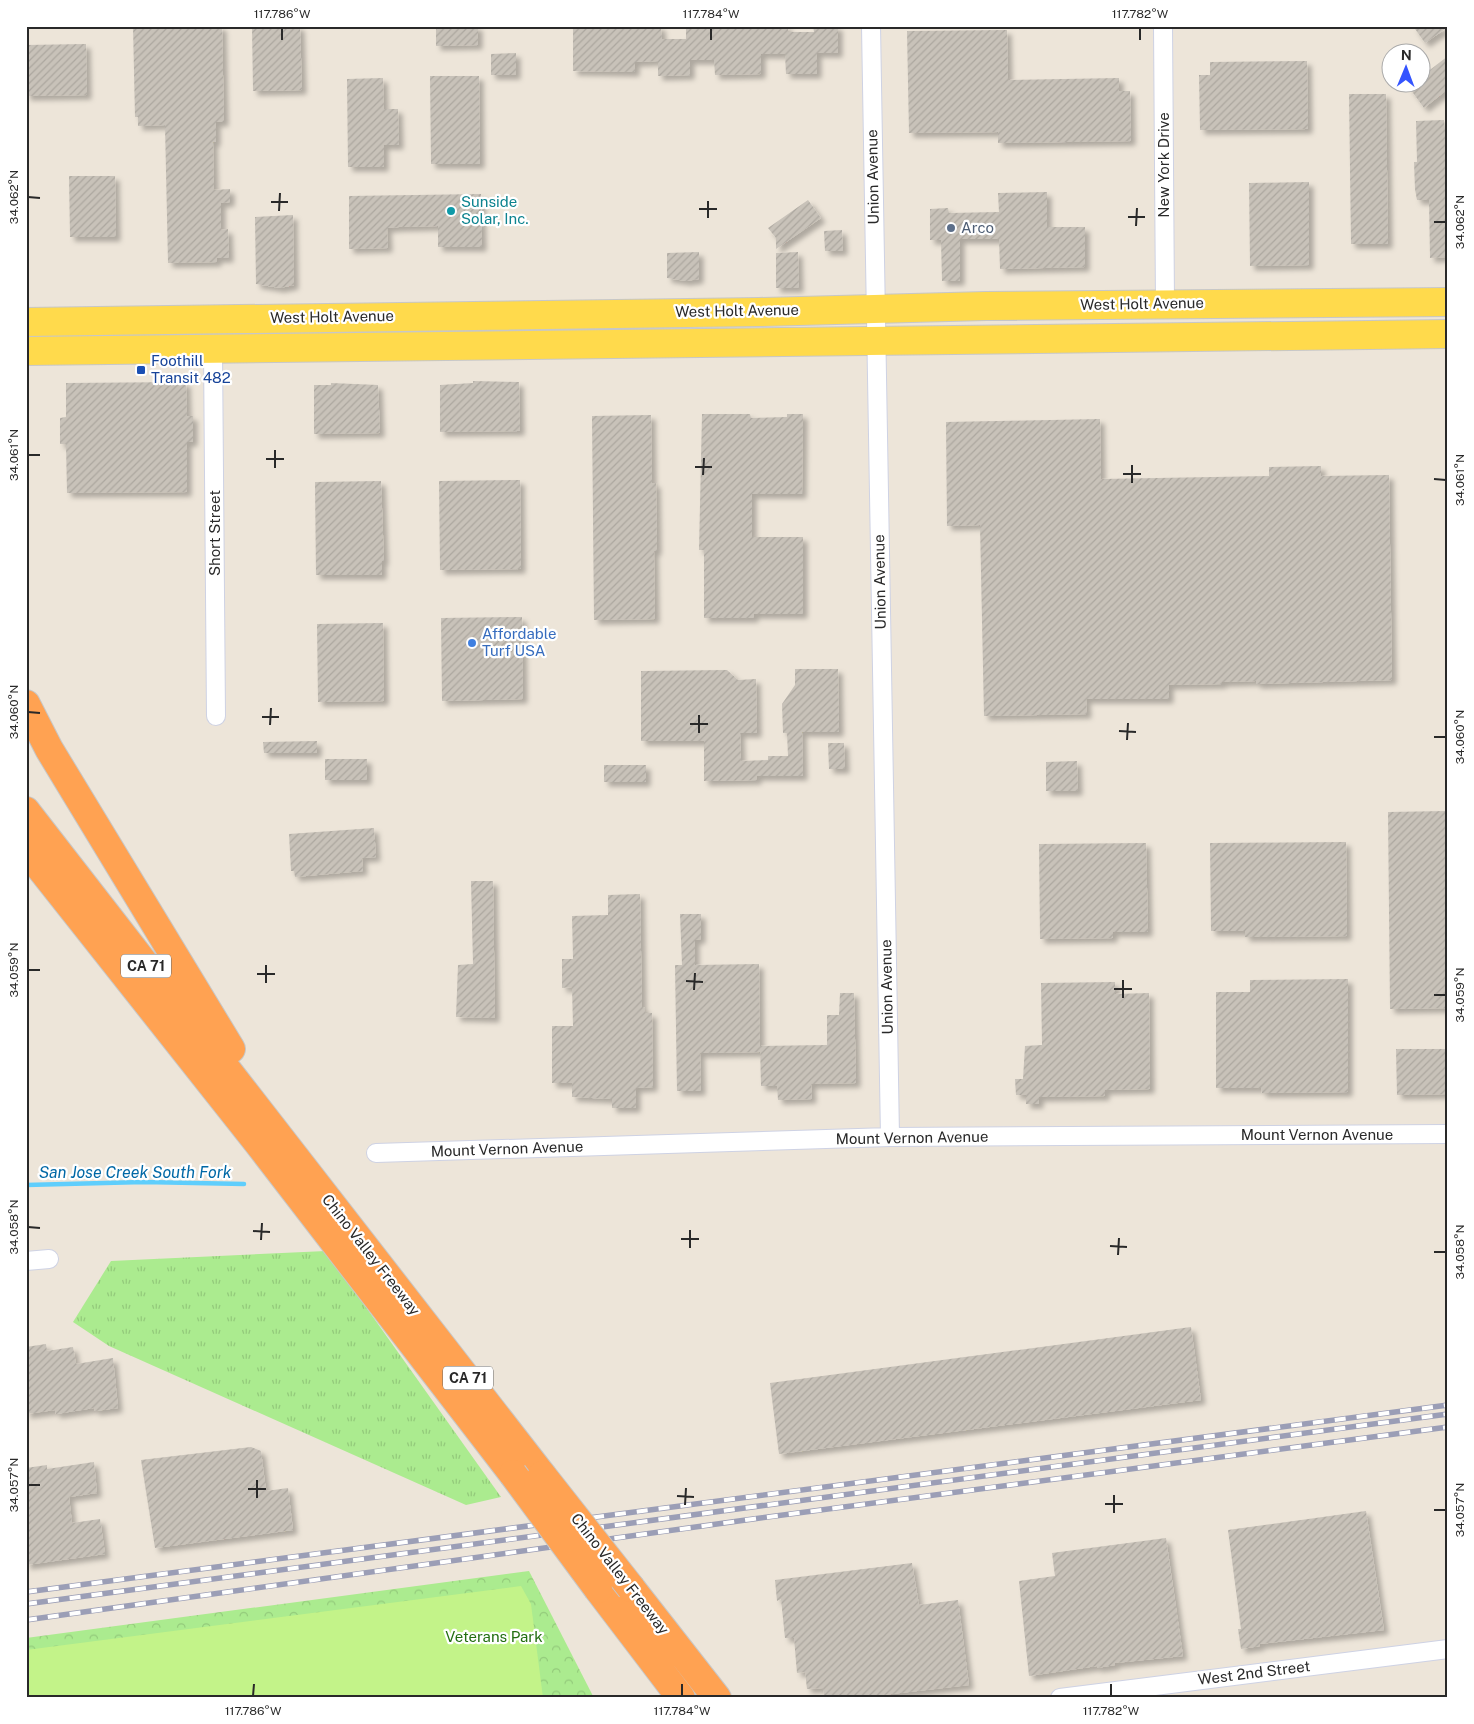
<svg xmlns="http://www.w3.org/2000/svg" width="1474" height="1724" viewBox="0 0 1474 1724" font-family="'Public Sans',sans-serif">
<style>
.grass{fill:url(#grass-tufts)}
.forest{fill:url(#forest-crowns)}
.pitch{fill:#c3f389}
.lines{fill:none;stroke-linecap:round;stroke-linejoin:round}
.stream{stroke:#5fcefc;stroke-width:4.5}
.building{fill:url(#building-hatch);filter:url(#shadow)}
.minor-casing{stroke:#ced2e4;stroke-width:20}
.primary-casing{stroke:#c7c7c7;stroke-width:30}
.motorway-casing{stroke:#c7c7c7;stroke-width:30}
.minor{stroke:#fff;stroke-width:18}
.primary{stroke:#ffda4c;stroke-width:28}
.motorway{stroke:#ffa252;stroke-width:28}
.rail-casing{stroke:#9b9eb6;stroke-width:5.5}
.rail{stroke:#fff;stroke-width:4;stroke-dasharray:11;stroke-linecap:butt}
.motorway-bridge-casing{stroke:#c7c7c7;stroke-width:30;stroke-linecap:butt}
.motorway-bridge{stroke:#ffa252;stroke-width:28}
.ticks{fill:none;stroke:#292929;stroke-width:2}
.culture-dot{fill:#0f9aa8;stroke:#fff;stroke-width:2}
.service-dot{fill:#5c6f8a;stroke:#fff;stroke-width:2}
.transit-dot{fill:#1a4fb4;stroke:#fff;stroke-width:2}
.shop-dot{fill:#3f7fe0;stroke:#fff;stroke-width:2}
.labels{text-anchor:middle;stroke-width:4.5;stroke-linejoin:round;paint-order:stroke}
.shield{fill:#fff;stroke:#696969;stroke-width:1}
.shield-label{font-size:14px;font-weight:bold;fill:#292929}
.street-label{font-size:15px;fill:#292929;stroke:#fff}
.culture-label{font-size:15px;fill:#0d838f;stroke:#fff;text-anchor:start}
.service-label{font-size:15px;fill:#4e5e75;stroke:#fff;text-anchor:start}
.transit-label{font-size:15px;fill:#164399;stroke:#fff;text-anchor:start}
.shop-label{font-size:15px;fill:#366cbe;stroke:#fff;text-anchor:start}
.park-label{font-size:15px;fill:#226e11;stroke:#fff}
.water-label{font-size:16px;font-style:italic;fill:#0068a6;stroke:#fff}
.neatline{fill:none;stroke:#292929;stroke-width:2}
.ticks-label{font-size:12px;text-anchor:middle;fill:#292929}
</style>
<defs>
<pattern id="grass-tufts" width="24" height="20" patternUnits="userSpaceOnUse" patternTransform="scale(1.25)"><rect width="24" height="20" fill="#abeb8f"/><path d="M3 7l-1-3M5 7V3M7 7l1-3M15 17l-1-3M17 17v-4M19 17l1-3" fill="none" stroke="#93ca7b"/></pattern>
<pattern id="forest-crowns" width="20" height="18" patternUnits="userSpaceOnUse" patternTransform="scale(1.25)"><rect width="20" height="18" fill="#abeb8f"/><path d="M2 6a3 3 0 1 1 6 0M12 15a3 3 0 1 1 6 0" fill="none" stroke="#93ca7b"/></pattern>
<pattern id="building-hatch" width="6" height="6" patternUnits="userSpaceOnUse" patternTransform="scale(1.25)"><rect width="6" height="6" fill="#c8c2b9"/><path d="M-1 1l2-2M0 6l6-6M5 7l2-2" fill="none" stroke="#aca79f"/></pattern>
<filter id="shadow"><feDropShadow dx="4.5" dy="4.5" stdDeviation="2.5" flood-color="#0004"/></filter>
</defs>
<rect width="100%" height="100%" fill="#ede5d9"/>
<path class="grass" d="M326,1251L501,1497L466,1505L109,1346L73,1322L111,1261Z"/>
<path class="forest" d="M529,1571L594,1698H26V1638Z"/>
<path class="pitch" d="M521,1586L531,1604L543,1698H26V1650Z"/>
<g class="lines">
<path class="stream" d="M26,1185L144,1182L244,1184"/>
</g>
<path class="building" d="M133,26H222L224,122H216V142H213L214,190L230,189V202L221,203V230L228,229L229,258H217V262L168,263L165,125L138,126V117H135Z
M252,26H300L302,90L253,91Z
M436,26H478V45L436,46Z
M573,26H661L662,39H686V26H788V32H814L813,26H838V53H817V74H786L785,54H761V74L715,75L714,60H690V75L658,76V61L635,62V72L573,71Z
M1413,26H1448V27L1425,43Z
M1007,30L1008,80L1119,78V91H1130L1131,141L998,143V132L909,133L907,31Z
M86,44L87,95L26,96V45Z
M516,53V75H491V54Z
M1448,56V89L1424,108L1408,86L1412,82H1422V76Z
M1307,61L1308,129L1200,130L1199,75H1210V62Z
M430,76H479L480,164H431Z
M383,78L384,109H398L399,145H384V167H348L347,79Z
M1349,94H1386L1388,244H1351Z
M1444,120L1445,131H1447L1448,136V257L1430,258L1429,200H1417L1415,189L1414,162H1417L1416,121Z
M69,176H115L116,237H70Z
M1309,182V265L1250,266L1249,183Z
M1047,192V227H1085V267L1000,269L999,239H960V281H942L941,240H930V209L948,208L949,213L999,212L998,193Z
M481,194L482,247H438V226L399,227L387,228L388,248L349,249V196Z
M808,200L821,218L776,249V238L768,228Z
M293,215L294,285L280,288L256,284L255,217Z
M842,230L843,251H825L824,231Z
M699,252V279L686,281L667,278V253Z
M798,252L799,288H776V253Z
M473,381L519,382L520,431L440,432V385L473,383Z
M186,382L187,416H193V442H187V492L67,493L66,444H60V418L66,417V383Z
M331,383L378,385L380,433L314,434V385H331Z
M702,414H750L751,418L787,417V414H803L802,494H752V537H803V614H754V618H704V550H699Z
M651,415L652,483H656L657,551H654L655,619L594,620L592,416Z
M1100,419L1101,479L1269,476V467L1321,466V476L1389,475L1392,680L1256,684V681L1222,682V684L1169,685V699H1086L1087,714L984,716L980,525L947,526L946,422Z
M520,480L521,569L440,570L439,481Z
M381,481L384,561H382V575H316L315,482Z
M522,617L523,699L442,701L441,618Z
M383,623L384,701L318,702L317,624Z
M795,669H838L839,732H802L803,776H757V780L704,781V741H641V671L727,670L738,680L756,679L757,733H740L741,761L768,760V756H788L787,733H783L782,704L795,685Z
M317,741V753H264L263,742Z
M828,743H844L845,769H829Z
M325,759H367V780H325Z
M1077,761L1078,791H1046V762Z
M604,765H646V782H604Z
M1448,811V1008L1390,1009L1388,812Z
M374,828L376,857L362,858L363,871L295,877L294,871H291L289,834Z
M1346,842L1347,936L1245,937V931H1211L1210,843Z
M1146,843L1148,932H1113V938L1040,939L1039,844Z
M471,881H493L495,1018L456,1017L458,965L473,964Z
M640,894L642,1007L645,1008V1013H652L653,1087L636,1088V1108H612V1099L572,1097V1083H552V1026H573L572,987L562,988V959H573L572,916L608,915V895Z
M680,914H701V939L695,940V965L759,964L760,1052L700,1053L701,1091H677L675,965H682Z
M1348,979V1092L1262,1093L1261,1088H1216V992H1250V980Z
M1115,982V994L1149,993L1150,1089L1105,1090V1096L1039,1097V1104H1026V1095H1016L1015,1079H1023L1025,1046L1042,1045L1041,983Z
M840,993H854L856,1083L811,1084L812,1099L778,1100L777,1086H761L760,1046L827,1045V1015H839Z
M1396,1049H1448V1094L1397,1095Z
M1191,1327L1201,1400L779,1454L770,1383Z
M46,1344L47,1351L73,1347L76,1364L113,1358L118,1408L95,1411L94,1408L56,1414L55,1410L26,1414V1347Z
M251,1447L261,1451L266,1491L288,1488L293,1530L155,1548L141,1460Z
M94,1462L97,1493L69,1497L72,1523L100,1519L105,1554L26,1565V1468L47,1465V1469Z
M1366,1511L1384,1630L1260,1644V1646L1241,1649L1238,1629H1241L1228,1530Z
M1166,1538L1183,1656L1115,1663V1665L1097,1668V1666L1029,1676L1019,1581L1055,1576L1052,1553Z
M912,1563L919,1605L958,1600L969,1685L857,1698H824L823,1688L807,1689L805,1672L797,1673L794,1638H785L781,1599L777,1601L775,1580Z"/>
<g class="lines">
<g class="minor-casing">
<path id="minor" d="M871,26L890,1137
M1163,26L1165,304
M213,351L216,716
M376,1153L890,1137L1448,1134
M26,1261L49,1259
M1060,1698L1448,1649"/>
</g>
<g class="primary-casing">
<path id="primary" d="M26,322L759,312L986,306L1448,302
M26,351L1448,334"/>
</g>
<g class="motorway-casing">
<path id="motorway" d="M26,704L49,749L231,1049
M26,811L542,1475
M26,850L258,1143L513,1474
M631,1588L717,1698
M598,1589L681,1698"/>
</g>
<use href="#minor" class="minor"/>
<use href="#primary" class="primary"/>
<use href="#motorway" class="motorway"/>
<g class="rail-casing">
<path id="rail" d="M26,1592L1448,1405
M26,1604L1448,1414
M26,1620L753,1519L1448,1427"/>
</g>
<use href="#rail" class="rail"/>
<g class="motorway-bridge-casing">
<path id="motorway-bridge" d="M513,1474L598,1589
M542,1475L631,1588"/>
</g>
<use href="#motorway-bridge" class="motorway-bridge"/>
</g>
<path class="ticks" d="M282,40V28M711,40V28M1140,40V28M28,197L40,198M271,202H288M699,209H717M279,211L280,193M1128,217H1145M708,218V201M1434,222H1446M1136,226L1137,208M28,455H40M266,459H284M695,467H712M275,468V450M1123,474H1141M703,475L704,458M1434,479L1446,480M1132,483V465M28,712L40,713M262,717H279M690,724H708M270,725L271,708M1119,731L1136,732M699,733V715M1434,737H1446M1127,740L1128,723M28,970H40M257,974H275M686,981L703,982M266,983V965M1114,989H1132M694,990L695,973M1434,995H1446M1123,998V980M28,1227L40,1228M253,1231L270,1232M681,1239H699M261,1240L262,1223M1110,1246L1127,1247M690,1248V1230M1434,1252H1446M1118,1255L1119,1238M28,1485H40M248,1489H266M677,1496L694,1497M257,1498V1480M1105,1504H1123M685,1505L686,1488M1434,1510H1446M1114,1513V1495M253,1696L254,1684M682,1696V1684M1111,1696V1684"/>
<circle class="culture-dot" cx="451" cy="211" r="5"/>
<circle class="service-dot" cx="951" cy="228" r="5"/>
<rect class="transit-dot" x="136" y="365" width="10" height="10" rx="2.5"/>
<circle class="shop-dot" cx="472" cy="643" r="5"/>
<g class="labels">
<g class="shield">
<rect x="121" y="954.5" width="50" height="23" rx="4"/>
<rect x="443" y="1366.5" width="50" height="23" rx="4"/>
</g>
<g class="shield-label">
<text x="146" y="971">CA 71</text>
<text x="468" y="1383">CA 71</text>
</g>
<g class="street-label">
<text transform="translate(1164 165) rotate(-90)" y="5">New York Drive</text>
<text transform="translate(873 177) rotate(-91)" y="5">Union Avenue</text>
<text transform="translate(1142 304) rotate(-1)" y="5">West Holt Avenue</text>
<text transform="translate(737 311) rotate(-1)" y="5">West Holt Avenue</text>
<text transform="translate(332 317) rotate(-1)" y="5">West Holt Avenue</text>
<text transform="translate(215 533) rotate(-90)" y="5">Short Street</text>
<text transform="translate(880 582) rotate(-91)" y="5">Union Avenue</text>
<text transform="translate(887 987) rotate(-91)" y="5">Union Avenue</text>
<text x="1317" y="1140">Mount Vernon Avenue</text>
<text transform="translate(912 1138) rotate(-1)" y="5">Mount Vernon Avenue</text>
<text transform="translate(507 1149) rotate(-2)" y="5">Mount Vernon Avenue</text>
<text transform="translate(371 1255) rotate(52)" y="5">Chino Valley Freeway</text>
<text transform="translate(620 1574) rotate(52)" y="5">Chino Valley Freeway</text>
<text transform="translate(1254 1673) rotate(-7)" y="5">West 2nd Street</text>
</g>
<g class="culture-label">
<text x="461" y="207">Sunside<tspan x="461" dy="17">Solar, Inc.</tspan></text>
</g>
<g class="service-label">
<text x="961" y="233">Arco</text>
</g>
<g class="transit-label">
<text x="151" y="366">Foothill<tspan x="151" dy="17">Transit 482</tspan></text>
</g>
<g class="shop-label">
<text x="482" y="639">Affordable<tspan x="482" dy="17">Turf USA</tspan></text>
</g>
<g class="park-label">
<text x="494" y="1642">Veterans Park</text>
</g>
<g class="water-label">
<text x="135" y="1178">San Jose Creek South Fork</text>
</g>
</g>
<rect width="1474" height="1724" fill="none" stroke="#ffffff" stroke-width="55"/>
<g transform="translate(1406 68) rotate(1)"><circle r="24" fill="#ffffff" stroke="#a9a9a9"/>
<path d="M0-4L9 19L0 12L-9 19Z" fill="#3454ff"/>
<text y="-8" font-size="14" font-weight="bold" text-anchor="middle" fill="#292929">N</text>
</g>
<rect x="28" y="28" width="1418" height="1668" class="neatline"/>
<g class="ticks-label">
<text x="282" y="18">117.786°W</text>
<text x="711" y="18">117.784°W</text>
<text x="1140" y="18">117.782°W</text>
<text transform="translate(14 197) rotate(-90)" y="4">34.062°N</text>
<text transform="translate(1460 222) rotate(-90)" y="4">34.062°N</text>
<text transform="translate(14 455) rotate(-90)" y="4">34.061°N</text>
<text transform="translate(1460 480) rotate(-90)" y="4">34.061°N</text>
<text transform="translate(14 712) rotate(-90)" y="4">34.060°N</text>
<text transform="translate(1460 737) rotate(-90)" y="4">34.060°N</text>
<text transform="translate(14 970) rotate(-90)" y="4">34.059°N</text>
<text transform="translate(1460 995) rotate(-90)" y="4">34.059°N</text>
<text transform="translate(14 1227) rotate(-90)" y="4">34.058°N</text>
<text transform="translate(1460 1252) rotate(-90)" y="4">34.058°N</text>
<text transform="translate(14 1485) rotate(-90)" y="4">34.057°N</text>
<text transform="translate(1460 1510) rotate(-90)" y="4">34.057°N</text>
<text x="253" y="1715">117.786°W</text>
<text x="682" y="1715">117.784°W</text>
<text x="1111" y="1715">117.782°W</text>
</g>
</svg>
